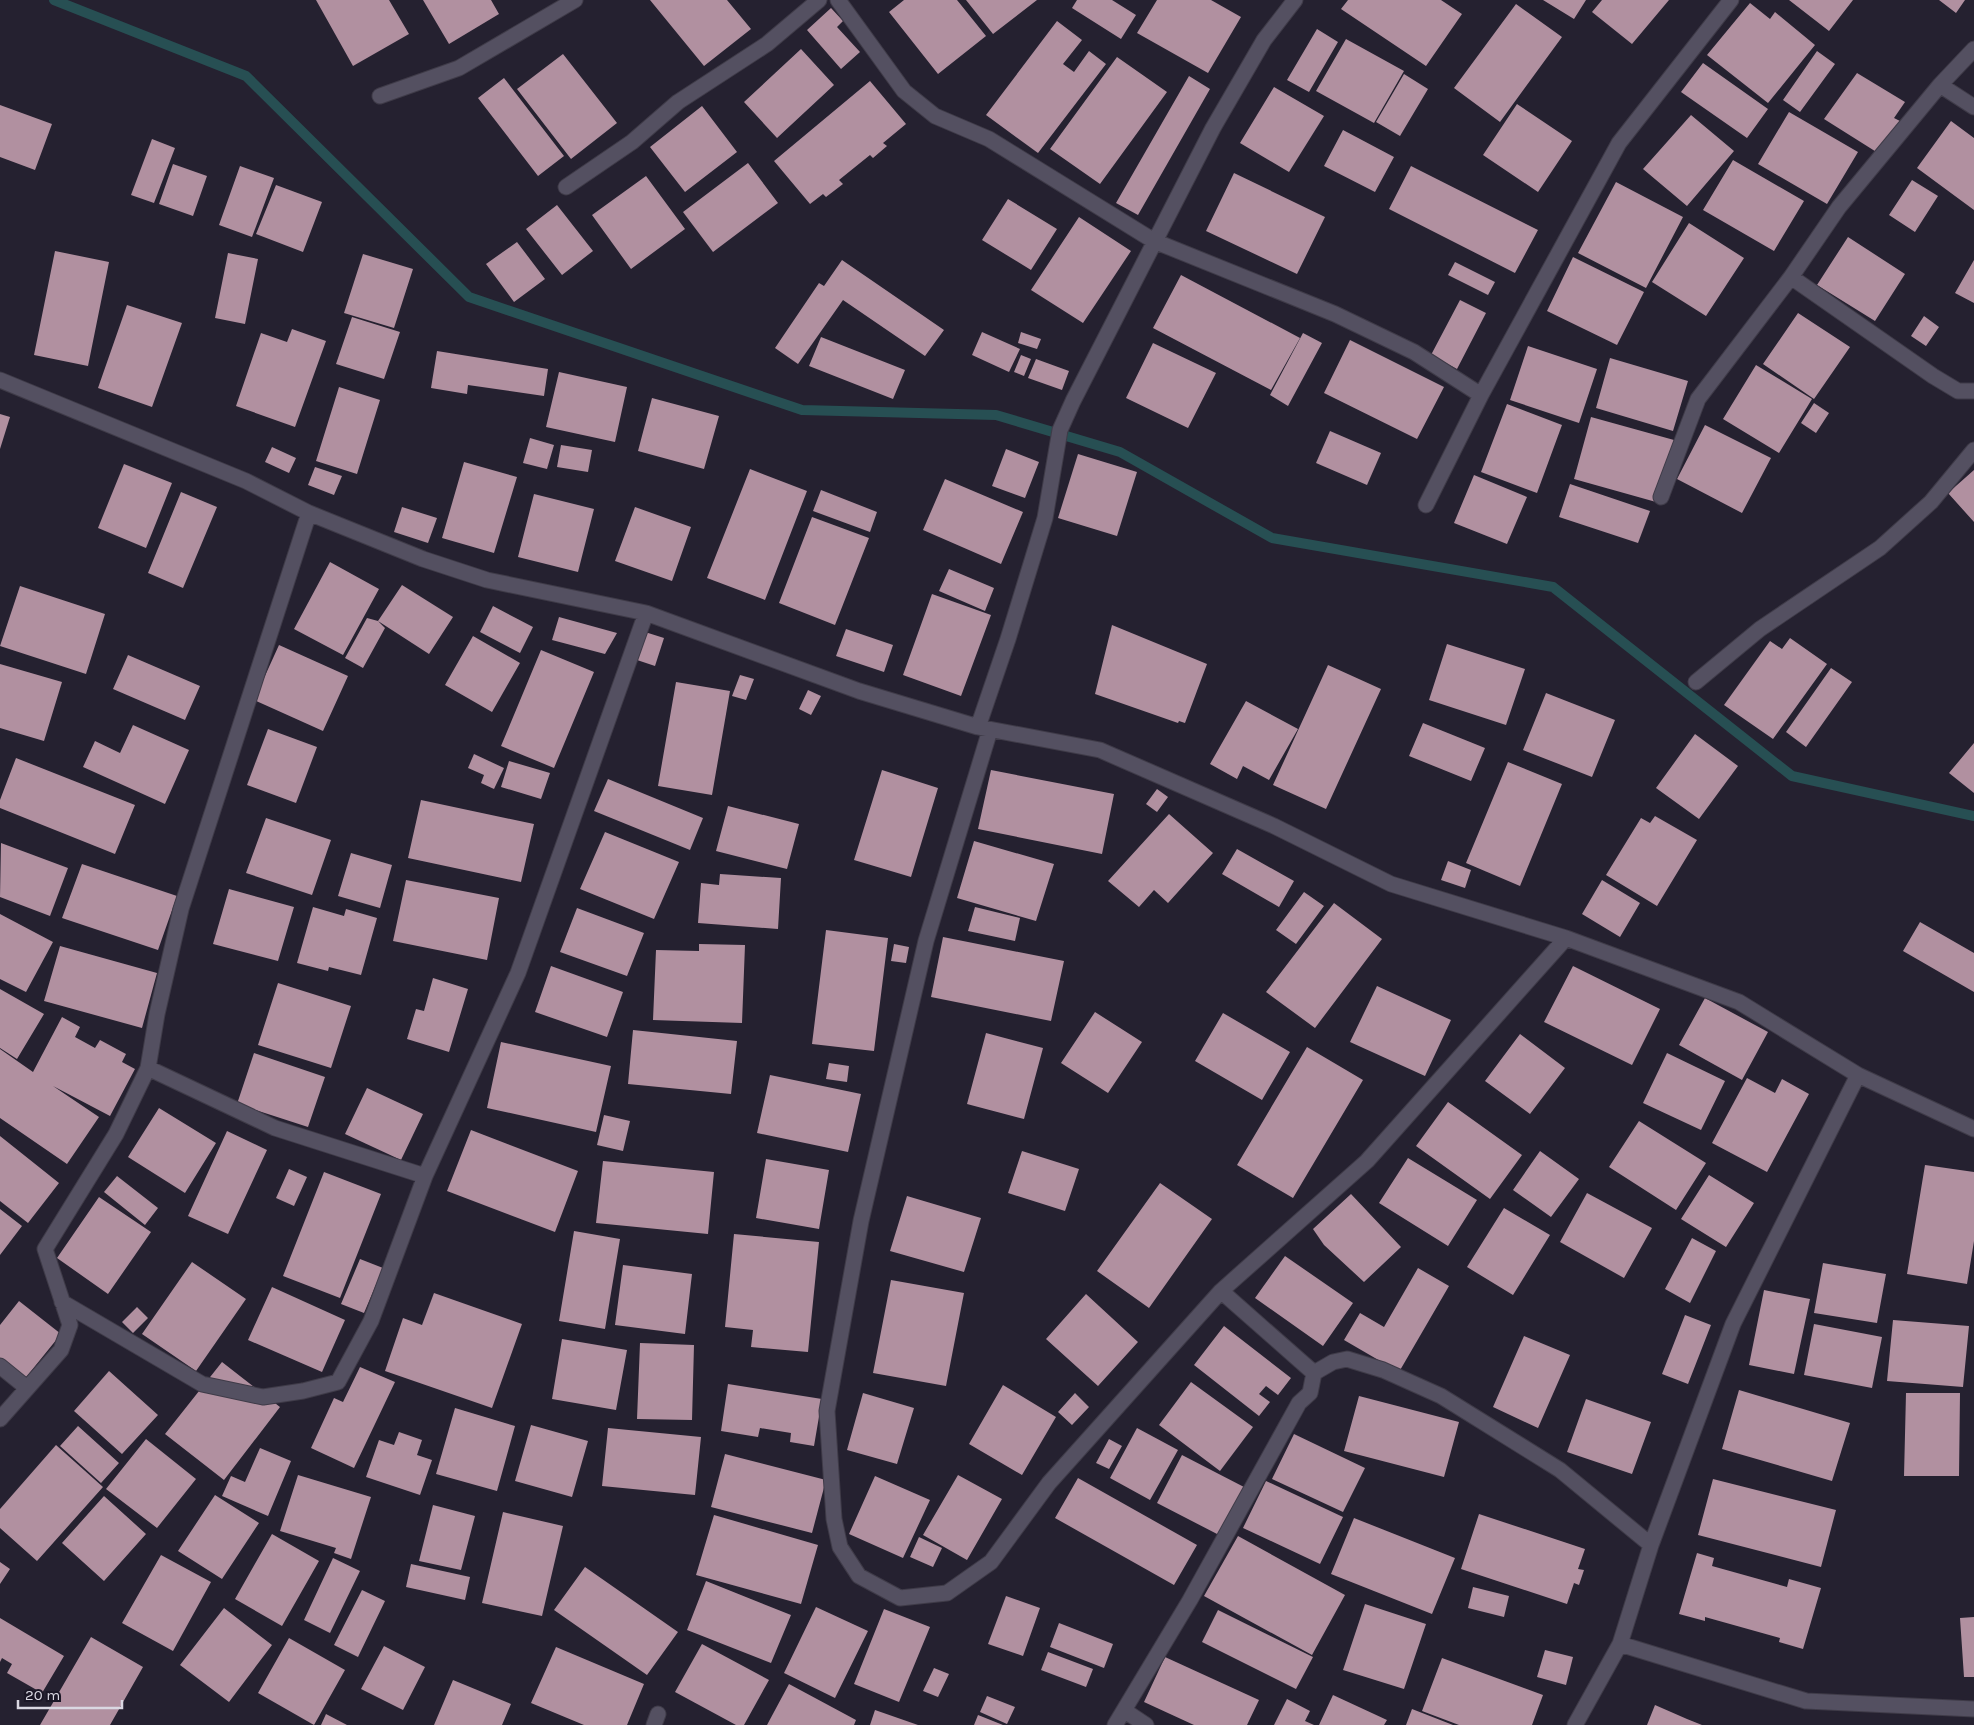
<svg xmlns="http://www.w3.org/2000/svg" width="1974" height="1725" viewBox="0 0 1974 1725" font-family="Karla,sans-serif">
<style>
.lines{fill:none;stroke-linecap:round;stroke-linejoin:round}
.stream{stroke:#274f53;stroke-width:10}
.building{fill:#b190a0}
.street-casing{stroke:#3f3b48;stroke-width:17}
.street{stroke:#545061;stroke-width:15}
</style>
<rect width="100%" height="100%" fill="#252130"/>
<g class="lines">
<path class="stream" d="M54,0L246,76L469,297L802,410L996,415L1120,452L1272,538L1553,587L1792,776L1974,816"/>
</g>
<path class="building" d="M316,0H389L409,34L353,66Z
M423,0H491L499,14L449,44Z
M650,0H727L751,29L704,66Z
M904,0H957L986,36L938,74L889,12Z
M966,0H1037L993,34Z
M1077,0H1112L1136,15L1121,39L1072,8Z
M1157,0H1211L1241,17L1208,73L1137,33Z
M1348,0H1441L1462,14L1426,66L1341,9Z
M1543,0H1586L1574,19Z
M1602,0H1669L1632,44L1592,12Z
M1789,0H1853L1829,31Z
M1939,0H1965L1956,13Z
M1750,3L1770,19L1775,12L1815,45L1768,103L1707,55Z
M1516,4L1562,37L1500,122L1454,88Z
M831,8L843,21L837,27L860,52L841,69L807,30Z
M1057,21L1082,40L1063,64L1074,72L1089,51L1106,64L1038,153L986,115Z
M1317,29L1338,42L1309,92L1287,80Z
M1346,39L1404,71L1374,123L1316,91Z
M801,49L834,85L777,138L744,102Z
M1817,51L1835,64L1800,112L1783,100Z
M563,54L617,123L571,159L517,89Z
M1117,57L1167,92L1100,184L1050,149Z
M1703,63L1768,109L1747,138L1681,92Z
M1857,73L1905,102L1894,118L1900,121L1878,153L1824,119Z
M1404,74L1428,89L1400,136L1376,122Z
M1189,76L1210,89L1138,215L1116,203Z
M504,78L564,156L538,176L478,98Z
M870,81L906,124L883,143L887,146L873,158L870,155L839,180L843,184L826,197L823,194L810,204L774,161Z
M1274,87L1324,116L1289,172L1240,143Z
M1517,104L1572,141L1538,192L1483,155Z
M0,105L52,124L35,170L0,157Z
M702,106L737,152L685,192L650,147Z
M1789,112L1858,152L1827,204L1758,164Z
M1691,115L1734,151L1687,206L1643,169Z
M1951,121L1974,138V210L1917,168Z
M1343,130L1394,157L1375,192L1324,166Z
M152,139L175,148L154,203L131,195Z
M1733,160L1804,201L1774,251L1703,210Z
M748,163L778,203L713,252L683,212Z
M173,164L207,176L193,216L159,204Z
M240,166L274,178L252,237L219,225Z
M1411,166L1538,230L1515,273L1389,209Z
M1234,173L1325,217L1297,274L1206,231Z
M646,176L685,229L631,269L592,215Z
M1912,180L1938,196L1915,232L1889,215Z
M1616,182L1683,217L1646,288L1578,253Z
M276,185L322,202L303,252L256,234Z
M1008,199L1057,229L1031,270L982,240Z
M557,205L593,251L562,275L526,229Z
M1079,217L1131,251L1083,323L1031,290Z
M1689,223L1744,258L1706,316L1652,282Z
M1848,237L1905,274L1875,321L1817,285Z
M517,242L545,279L514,302L486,264Z
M55,251L109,262L88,366L34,355Z
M228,253L258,259L245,324L215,318Z
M363,254L413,269L394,328L344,313Z
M1573,257L1644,292L1617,345L1547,311Z
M842,260L944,330L925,356L843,300L798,364L775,348L819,283L824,286Z
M1974,260V303L1955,293Z
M1455,262L1495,282L1488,295L1448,275Z
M1181,275L1300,338L1271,390L1153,328Z
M1460,300L1486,313L1457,369L1431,355Z
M127,305L182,323L152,407L98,388Z
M1798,313L1850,347L1814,399L1763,364Z
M1924,316L1939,327L1926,346L1911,336Z
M352,317L400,332L384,379L336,364Z
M292,329L326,341L295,427L236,406L261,333L287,342Z
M982,332L1020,349L1009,372L972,355Z
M1021,332L1041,339L1037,349L1018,343Z
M1303,333L1322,343L1288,406L1270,395Z
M821,337L905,370L893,399L809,366Z
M1350,340L1444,387L1417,439L1324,393Z
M1153,343L1216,373L1188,428L1126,398Z
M1528,346L1597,369L1579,423L1510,400Z
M437,351L548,369L544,396L468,385L467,394L431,388Z
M1021,355L1031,359L1024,376L1014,372Z
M1610,358L1688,381L1673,431L1596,408Z
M1036,359L1069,371L1062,390L1028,378Z
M1756,365L1812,399L1779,453L1723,419Z
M559,372L627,387L615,442L546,427Z
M339,387L380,400L357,474L316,461Z
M652,398L719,416L704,469L638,451Z
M1814,403L1829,413L1816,433L1801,423Z
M1507,404L1562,425L1537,493L1481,472Z
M0,414L10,417L0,449Z
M1591,417L1674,440L1656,502L1574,479Z
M1705,425L1771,458L1742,513L1677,479Z
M1330,431L1381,453L1367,485L1316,463Z
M530,438L554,445L547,469L523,463Z
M561,445L592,450L588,472L557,467Z
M272,447L296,458L289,473L265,462Z
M1006,449L1039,462L1025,498L992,486Z
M1078,454L1137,472L1117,536L1058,518Z
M464,462L517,477L494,553L442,538Z
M124,464L172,483L146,548L98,528Z
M315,467L342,476L334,495L308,485Z
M750,469L807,491L765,600L707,578Z
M1974,470V522L1948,493Z
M1474,475L1527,497L1507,544L1454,523Z
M945,479L1023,512L1001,564L923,530Z
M1570,484L1650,511L1638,543L1559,517Z
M821,490L877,512L870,532L813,511Z
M181,492L217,507L183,588L148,573Z
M534,494L594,509L578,572L518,557Z
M402,507L437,518L428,543L394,532Z
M635,507L691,527L672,581L615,561Z
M812,517L869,538L835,625L779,603Z
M330,562L379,589L343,655L294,629Z
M949,569L994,588L985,611L939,591Z
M402,585L453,617L429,654L378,621Z
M20,586L105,614L86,674L0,646Z
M932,594L991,615L961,696L903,675Z
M493,606L533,627L520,653L480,632Z
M559,617L617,633L605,654L552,640Z
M367,618L378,621L385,628L363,668L345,658Z
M1112,625L1207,664L1185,723L1179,721L1178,723L1095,694Z
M846,629L893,645L884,672L836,656Z
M645,632L664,638L655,666L637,660Z
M473,636L520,663L492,712L445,685Z
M1790,638L1827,664L1773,739L1724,705L1770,641L1782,649Z
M1447,644L1525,669L1506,725L1429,700Z
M279,645L348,676L323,731L254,700Z
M541,650L594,672L554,768L501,746Z
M128,655L200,686L185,720L113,689Z
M0,664L62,682L44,741L0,728Z
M1328,665L1381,689L1326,809L1273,785Z
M1831,668L1852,682L1806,747L1786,732Z
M740,675L754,679L746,700L732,696Z
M676,682L730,691L712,795L658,786Z
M808,690L821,696L811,715L799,709Z
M1546,693L1615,720L1592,777L1523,750Z
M1246,701L1298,729L1269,780L1243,766L1237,779L1210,764Z
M1423,723L1485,748L1471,781L1409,756Z
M133,725L189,750L165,804L83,767L95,741L120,753Z
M268,729L317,747L296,803L247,785Z
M1695,734L1738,766L1699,819L1656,788Z
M1974,743V793L1949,773Z
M474,754L504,768L494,789L481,783L484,775L468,768Z
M16,758L135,805L115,854L0,808V800Z
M509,761L550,773L541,799L501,787Z
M1508,762L1562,784L1520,886L1466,863Z
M882,770L938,788L911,877L854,860Z
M991,770L1114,794L1102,854L978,829Z
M608,779L703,818L690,850L594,811Z
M1157,789L1168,797L1157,812L1146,804Z
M421,800L534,824L521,882L408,858Z
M728,806L799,824L787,869L716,851Z
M1169,814L1213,853L1168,903L1154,890L1139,907L1108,881Z
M1655,816L1697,840L1657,906L1606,875L1641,818L1650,823Z
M266,818L331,840L312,895L246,873Z
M605,832L679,862L654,919L580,889Z
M974,841L1054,864L1036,921L957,898Z
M1,843L68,868L50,916L0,897Z
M1237,849L1294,881L1279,907L1222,874Z
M351,853L392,865L380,908L338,896Z
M1448,861L1471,870L1465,888L1441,880Z
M82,864L177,896L158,950L62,918Z
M720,874L781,878L778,929L698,923L701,883L719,885Z
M406,880L499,898L487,960L393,941Z
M1602,880L1640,903L1620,937L1582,914Z
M229,889L294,907L278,961L213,944Z
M1304,892L1324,906L1296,944L1276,930Z
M1334,903L1382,939L1315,1028L1266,992Z
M313,907L344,916L346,909L377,918L361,975L329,967L328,971L297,963Z
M975,907L1020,918L1015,941L968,931Z
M577,908L644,933L627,976L560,952Z
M0,914L53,942L26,992L0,979Z
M1920,922L1974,953V992L1903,951Z
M826,930L888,938L874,1051L812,1044Z
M943,937L1064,961L1051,1021L931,997Z
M699,944L745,945L742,1023L653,1020L656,950L699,951Z
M894,944L909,947L906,963L891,961Z
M60,946L157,973L142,1028L44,1001Z
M551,966L623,992L607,1037L535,1012Z
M1573,966L1660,1009L1632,1065L1544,1022Z
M433,978L468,989L449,1052L407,1039L416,1009L424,1011Z
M278,983L351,1006L331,1068L258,1045Z
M1377,986L1451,1020L1425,1076L1350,1042Z
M0,989L44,1014L17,1059L0,1048Z
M1705,998L1768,1032L1742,1080L1679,1045Z
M1095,1012L1142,1042L1108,1093L1061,1063Z
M1223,1013L1290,1052L1262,1100L1195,1061Z
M62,1017L80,1027L75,1037L95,1048L100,1040L126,1054L122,1062L135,1069L110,1116L53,1086L99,1117L67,1164L0,1118V1049L33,1072Z
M633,1030L737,1041L731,1094L628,1084Z
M986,1033L1043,1048L1024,1119L967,1104Z
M1520,1034L1565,1068L1530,1114L1485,1081Z
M501,1042L611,1066L596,1132L487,1108Z
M1307,1047L1363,1080L1293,1198L1237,1165Z
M254,1053L325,1077L308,1127L237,1104Z
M1667,1053L1725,1081L1701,1130L1643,1103Z
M829,1063L849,1066L847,1082L826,1079Z
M770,1075L861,1094L848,1152L757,1133Z
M1747,1078L1775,1093L1782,1079L1809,1094L1767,1172L1712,1143Z
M367,1088L423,1114L401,1160L345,1134Z
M1448,1102L1522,1155L1490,1199L1416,1146Z
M159,1108L216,1143L185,1193L128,1157Z
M604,1115L630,1121L623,1151L597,1145Z
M1639,1121L1706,1163L1676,1210L1609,1167Z
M471,1130L578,1171L555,1232L447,1191Z
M227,1131L267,1150L228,1234L188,1216Z
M0,1136L59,1183L28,1223L0,1201Z
M1022,1151L1079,1169L1065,1211L1008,1193Z
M1540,1151L1579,1179L1551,1217L1513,1190Z
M1408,1158L1477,1200L1448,1246L1379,1203Z
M766,1159L829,1170L819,1229L756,1218Z
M603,1161L714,1172L708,1234L596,1223Z
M1925,1165L1974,1172V1241L1967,1284L1907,1274Z
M289,1169L307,1177L294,1206L276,1198Z
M324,1172L381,1194L340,1298L283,1276Z
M1709,1175L1754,1203L1726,1247L1681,1219Z
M117,1176L158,1208L145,1225L104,1192Z
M1160,1183L1212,1219L1149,1308L1097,1271Z
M1587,1193L1652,1228L1624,1278L1560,1242Z
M1351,1194L1401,1247L1364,1282L1324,1245L1313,1229Z
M907,1196L981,1218L964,1272L890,1251Z
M99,1197L151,1232L108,1294L57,1258Z
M1504,1208L1550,1235L1513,1295L1467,1267Z
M0,1209L22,1226L0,1255Z
M574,1231L620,1239L605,1329L559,1321Z
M734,1234L819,1242L808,1352L751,1347L753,1330L725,1327Z
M1692,1238L1716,1251L1690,1303L1665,1289Z
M1285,1256L1353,1303L1323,1346L1255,1298Z
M360,1259L383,1268L364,1313L341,1304Z
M192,1262L246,1299L196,1371L142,1334Z
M1823,1263L1886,1274L1877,1323L1814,1313Z
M623,1265L692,1274L685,1334L615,1325Z
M1418,1268L1449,1286L1399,1372L1344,1340L1360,1313L1384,1327Z
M891,1280L964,1293L946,1386L873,1373Z
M272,1287L345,1320L322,1372L248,1340Z
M1764,1290L1810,1299L1794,1374L1749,1365Z
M434,1293L522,1324L492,1408L385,1371L403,1318L422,1325Z
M1086,1294L1138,1342L1098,1386L1046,1339Z
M19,1301L61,1334L23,1381L0,1363V1325Z
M137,1307L148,1318L133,1333L122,1322Z
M1685,1315L1711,1325L1688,1384L1662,1374Z
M1893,1320L1969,1326L1963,1387L1887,1381Z
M1814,1324L1882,1337L1872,1388L1804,1375Z
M1224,1326L1291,1378L1278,1395L1266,1386L1259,1394L1270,1402L1259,1416L1194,1365Z
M1524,1336L1570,1355L1538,1428L1493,1407Z
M562,1339L627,1350L616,1410L552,1399Z
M640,1343L694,1345L692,1420L637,1419Z
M222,1362L280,1407L224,1480L165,1434Z
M360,1367L395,1382L354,1468L311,1448L334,1398L343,1402Z
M109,1371L158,1415L122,1454L74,1411Z
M1191,1382L1253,1427L1220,1471L1159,1425Z
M728,1384L822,1399L814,1446L790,1442L791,1433L760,1428L758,1437L721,1431Z
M1003,1385L1056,1417L1022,1475L969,1444Z
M1739,1390L1850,1423L1832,1481L1722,1449Z
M863,1393L914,1408L897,1464L847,1450Z
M1075,1393L1089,1407L1072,1425L1058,1412Z
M1906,1393H1960L1959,1476H1904Z
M1359,1396L1459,1422L1444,1477L1344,1451Z
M1586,1399L1651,1422L1632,1474L1567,1452Z
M455,1408L515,1426L497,1491L436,1474Z
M531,1425L588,1441L572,1497L515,1481Z
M78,1426L119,1463L101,1483L60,1446Z
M608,1428L701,1437L695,1495L602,1486Z
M1137,1428L1178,1450L1150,1500L1110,1478Z
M399,1432L422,1440L417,1455L432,1460L420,1495L366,1477L379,1440L394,1445Z
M1294,1434L1365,1468L1343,1512L1272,1479Z
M146,1439L196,1479L157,1528L106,1489Z
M1109,1439L1122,1446L1109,1469L1096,1463Z
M56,1445L103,1487L37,1561L0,1528V1509Z
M260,1448L291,1461L268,1516L222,1496L231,1476L245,1482Z
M725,1454L826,1480L812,1533L711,1507Z
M1182,1455L1244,1487L1219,1535L1157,1503Z
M298,1475L371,1497L351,1559L334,1553L336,1548L280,1531Z
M958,1475L1002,1499L967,1560L923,1535Z
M875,1476L930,1500L903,1558L849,1534Z
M1078,1478L1197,1545L1174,1585L1055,1518Z
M1713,1479L1836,1510L1821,1567L1698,1535Z
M1266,1481L1343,1517L1320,1564L1243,1528Z
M215,1495L259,1523L222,1579L178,1551Z
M104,1496L146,1534L104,1581L62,1543Z
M433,1505L475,1516L461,1570L419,1561Z
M503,1512L563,1526L542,1616L482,1603Z
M1479,1514L1585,1549L1578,1569L1584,1570L1579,1585L1574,1583L1567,1604L1461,1569Z
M714,1515L818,1545L801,1604L696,1575Z
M1354,1518L1455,1558L1432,1614L1331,1574Z
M272,1534L319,1561L282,1626L235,1599Z
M1238,1536L1345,1595L1312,1655L1204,1596Z
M919,1537L942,1548L933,1567L910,1557Z
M1697,1553L1714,1558L1712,1566L1787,1587L1789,1579L1821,1588L1803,1649L1779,1642L1780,1638L1705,1617V1621L1679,1614Z
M161,1555L211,1582L173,1651L122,1623Z
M333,1558L360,1571L330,1633L304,1620Z
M0,1562L10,1569L0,1584Z
M411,1564L470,1577L465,1600L406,1587Z
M585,1567L678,1632L647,1675L554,1610Z
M706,1581L791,1615L771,1663L687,1630Z
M1473,1587L1509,1596L1504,1617L1468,1608Z
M362,1590L385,1601L358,1657L334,1645Z
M1006,1596L1040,1608L1023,1656L988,1644Z
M1365,1604L1426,1624L1404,1689L1343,1670Z
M816,1607L868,1631L835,1698L784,1673Z
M224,1608L272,1645L229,1702L180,1665Z
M884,1609L930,1627L899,1702L854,1684Z
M1218,1610L1313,1657L1296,1689L1202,1642Z
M1974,1617V1677H1964L1960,1618Z
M0,1618L64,1656L42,1693L7,1673L12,1664L2,1658L0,1662Z
M1059,1623L1113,1644L1104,1668L1050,1647Z
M91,1637L143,1667L110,1725H40Z
M289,1638L345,1670L314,1725L258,1693Z
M702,1644L769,1680L744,1725H736L675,1692Z
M384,1646L425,1667L403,1710L361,1689Z
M556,1647L644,1684L627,1725H584L531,1703Z
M1545,1650L1573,1657L1566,1685L1537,1677Z
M1048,1652L1093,1669L1086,1687L1041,1670Z
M1165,1657L1259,1700L1247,1725H1194L1144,1702Z
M1442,1658L1543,1695L1532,1725H1459L1422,1711Z
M934,1668L949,1674L938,1697L923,1691Z
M453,1680L511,1704L502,1725H434Z
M789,1684L856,1720L854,1725H767Z
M1333,1695L1387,1720L1384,1725H1319Z
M987,1696L1015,1707L1007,1724L980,1712Z
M1287,1699L1310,1711L1305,1721L1314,1725H1274Z
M1655,1705L1687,1719L1702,1725H1647Z
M1412,1709L1453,1725H1406Z
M875,1710L918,1725H870Z
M326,1714L347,1725H321Z
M978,1715L1003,1725H974Z"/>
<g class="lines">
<g class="street-casing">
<path id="street" d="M838,0L904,91L935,116L989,139L1154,241L1335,314L1414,352L1481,395
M1940,85L1974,107
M380,96L459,68L575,0
M566,187L632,142L678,102L767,44L819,0
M1791,277L1933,376L1958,391H1974
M0,380L246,481L309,513L423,559L487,580L646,613L859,691L978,727L1100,750L1274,826L1391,884L1566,938L1739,1002L1858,1075L1974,1129
M1661,497L1698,399L1791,277L1839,207L1940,85L1974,49
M1426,505L1481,395L1619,143L1731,0
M1696,682L1760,629L1880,548L1931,502L1974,450
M978,727L1008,639L1045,518L1060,430L1073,401L1213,128L1264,40L1295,0
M990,730L926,941L861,1221L827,1411L834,1519L840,1547L859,1576L900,1598L947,1593L991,1562L1049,1483L1221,1291L1367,1161L1566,938
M148,1068L275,1128L425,1176
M1221,1291L1314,1373
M62,1302L202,1384L263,1397L303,1391L338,1382L371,1321L425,1176L518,973L646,613
M0,1366L27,1388
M0,1419L61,1350L70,1325L45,1249L116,1134L148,1068L157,1014L181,909L309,513
M1620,1644L1806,1701L1974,1709
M1125,1711L1146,1725
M654,1725L658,1714
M1115,1725L1190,1600L1299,1403L1310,1393L1314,1373L1333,1362L1347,1359L1383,1370L1441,1396L1560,1470L1651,1545
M1575,1725L1620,1644L1651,1545L1733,1324L1858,1075"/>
</g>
<use href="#street" class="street"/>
</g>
<path d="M18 1700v8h104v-8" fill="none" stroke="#dad8e2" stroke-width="2.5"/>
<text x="25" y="1700" font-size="15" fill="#dad8e2" stroke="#1b1726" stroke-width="4" paint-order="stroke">20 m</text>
</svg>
